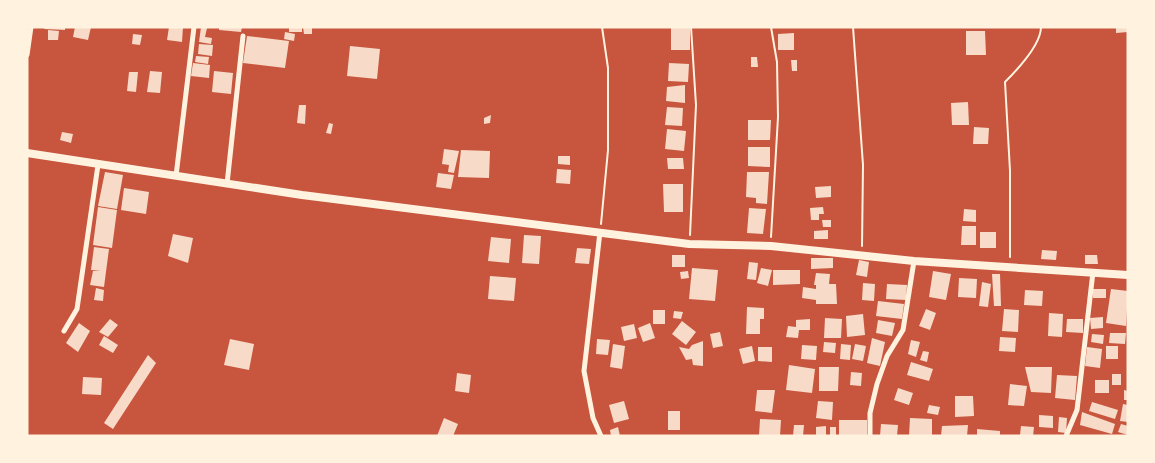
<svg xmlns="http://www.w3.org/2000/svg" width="1155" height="463" viewBox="0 0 1155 463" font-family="'PT Serif',serif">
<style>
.building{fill:#f7dbc8}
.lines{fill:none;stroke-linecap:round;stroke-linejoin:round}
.path{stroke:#fff3e0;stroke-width:2}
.minor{stroke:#fff3e0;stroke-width:5}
.secondary{stroke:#fff3e0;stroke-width:8}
</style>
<rect width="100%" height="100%" fill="#c8553d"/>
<path class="building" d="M45,27H65V30L44,29Z
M75,27H91L88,40L73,37Z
M169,27H183L182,42L167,40Z
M201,27L207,28L205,37L212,38L211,44L199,42Z
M219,27H242L241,32L219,30Z
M289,27H302V32H289Z
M303,27L312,28V34H304Z
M671,27H690V50H671Z
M1116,27H1128V32L1116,33Z
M48,30L59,31L58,40H48Z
M966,31H985L986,55H966Z
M285,32L295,34L294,41L284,39Z
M794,33V50H778V34Z
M133,34L142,35L140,45L132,44Z
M247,36L289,41L285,68L243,63Z
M199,44L213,45L212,56L198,54Z
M350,46L380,49L377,79L347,76Z
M196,56L209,57L208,64L195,62Z
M751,57H757L758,67H751Z
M791,60H797V71H792Z
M193,63L210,65L209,78L191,76Z
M669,63L689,64L688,82L668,81Z
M150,71L162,72L160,93L147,92Z
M214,71L233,73L231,94L212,92Z
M129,72H138L136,92L127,91Z
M685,85V103L666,101L667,87Z
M968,102L969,125H952L951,103Z
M299,105H306L305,124L297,123Z
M667,107L683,108L682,126L665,125Z
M491,115L490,123L484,124V118Z
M748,120H771L770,140H748Z
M329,123L333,124L331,134L326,133Z
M974,127L989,128L988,144H973Z
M667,129L686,131L684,151L665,149Z
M62,132L73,134L71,143L60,140Z
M748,147H770V167L748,166Z
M444,149L459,151L454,173L448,172L449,165L442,164Z
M461,150L490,151L489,178L458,177Z
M558,156H570V165L558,164Z
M667,158H683L684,169H668Z
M557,169L571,170L570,184L556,183Z
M105,172L123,175L117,209L98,206Z
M747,172H769L767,204L756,203V198L746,197Z
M438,173L454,175L451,189L436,187Z
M663,184H683V212H664Z
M831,186V197L816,198L815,187Z
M124,188L149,192L146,214L121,210Z
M98,207L117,210L112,248L93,245Z
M823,207L824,214H819V220H811L810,208Z
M749,208L766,209L763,234L747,233Z
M964,209L976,210V222L963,221Z
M822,220H831V227H823Z
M962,226H976V245H961Z
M828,230V239H814V231Z
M980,232H996V248H980Z
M173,234L193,238L188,263L168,256Z
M524,235L541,236L539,264L522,263Z
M491,237L511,239L509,263L488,261Z
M94,247L109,249L104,287L90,285L93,271H101L91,270Z
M577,248L591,249L589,264L575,263Z
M1042,250L1057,251L1056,260L1041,259Z
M672,255H685V267H672Z
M1085,255H1097L1098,264H1085Z
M811,258H833V268L811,269Z
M859,260L869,262L867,277L856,275Z
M749,262L758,263L756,280L747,279Z
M692,268L718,270L715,301L689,299Z
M761,268L772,270L768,286L757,283Z
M773,270H800V284L773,285Z
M688,271L689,278L681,279L680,272Z
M933,271L951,274L946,300L929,297Z
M816,273L830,274L829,284H836L837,304H816V300L802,298L803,287L816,289V285H814Z
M992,274H1000L1001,306H994Z
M490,276L516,278L514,301L488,299Z
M959,278L977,279L976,298L958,297Z
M982,282L991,284L988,307L979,306Z
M863,283L875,284L874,301L862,300Z
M887,284L907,285L906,300L886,299Z
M96,288L104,290L103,301L94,300Z
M1093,289H1106V298H1093Z
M1111,289L1128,291L1126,326L1106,323Z
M1025,290L1043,291L1042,306L1024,305Z
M878,301L904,304L902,319L876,316Z
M747,307L764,308V319H760V334H746Z
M926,309L936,313L930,330L919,326Z
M1004,309L1019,310L1018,332L1002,331Z
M653,310H665V324H653Z
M674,311L683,312L681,319L673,318Z
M1049,313L1063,314L1062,337L1048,336Z
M863,314L865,335L847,337L846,316Z
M1103,317V328L1091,329L1090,318Z
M825,318L842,319L841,338H824Z
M110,319L118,325L108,337L99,332Z
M810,319V330H799L798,338L786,337L788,326L796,327V320Z
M1067,319H1083V333L1066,332Z
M878,320L895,323L892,336L876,333Z
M682,321L696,332L686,345L672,334Z
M79,323L90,331L78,352L66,343Z
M650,323L655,338L643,342L638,328Z
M634,324L637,338L624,341L621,327Z
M720,332L723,346L713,348L710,334Z
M1110,333H1126L1125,344L1109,343Z
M1092,334L1104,335L1103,344L1091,342Z
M104,336L118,345L113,353L99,345Z
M1000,337L1016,338L1015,352L999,351Z
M872,338L885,342L880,366L867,363Z
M230,339L254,344L249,370L224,365Z
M597,339L610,340L608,355L596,354Z
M911,340L920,342L916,357L908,354Z
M703,341V366L693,365L692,359L686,360L679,347L689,349L692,345Z
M824,342L836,343L835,353L823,352Z
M613,344L625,346L622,369L610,367Z
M841,344L851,345L850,360L840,359Z
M855,344L866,346L863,361L852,359Z
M802,345L817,346L816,360L801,359Z
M752,346L755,361L743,364L739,349Z
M1106,346H1118V359H1106Z
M758,347H772V362L758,361Z
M1087,347L1102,349L1100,368L1085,366Z
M923,351L929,352L927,362L920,360Z
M148,355L156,363L113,429L104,423Z
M911,362L933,369L929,381L907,375Z
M789,365L815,369L812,393L786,390Z
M819,367H839L838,391H819Z
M1025,367H1052L1051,393L1031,392Z
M851,372L862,373L861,386L850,385Z
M457,373L471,375L469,393L455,391Z
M1112,374H1121V385H1112Z
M1057,375L1077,376L1075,400L1055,398Z
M83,377L102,378L101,395L82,394Z
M1095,380H1109V393H1095Z
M1010,384L1027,386L1024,406L1008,405Z
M898,388L913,393L909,405L894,400Z
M757,390H775L772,413L755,411Z
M1124,390L1128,391V400H1124Z
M955,396H973L974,416L955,417Z
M624,401L629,419L614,423L609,405Z
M818,401L833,402L832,420L816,418Z
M1092,402L1118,410L1115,419L1089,411Z
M1123,404L1128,405V422L1120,421Z
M929,405L940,407L938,415L927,413Z
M668,411H680V430H668Z
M1082,412L1115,424L1112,434L1080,425Z
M1039,415L1053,416V428L1039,427Z
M1059,417L1067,418L1066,433L1058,432Z
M444,418L458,424L453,436H437Z
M910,418L932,419V436H909Z
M760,419L781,420L780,436H759Z
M839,420H867V436H839Z
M881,424L898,425L897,436H880Z
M1121,424L1128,426V435L1118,432Z
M794,425H804L803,436H793Z
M968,425L967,436H941L942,426Z
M826,426V436H816V427Z
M1021,426L1034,427L1033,436L1020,435Z
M618,427L620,436H611L610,430Z
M830,427H836V436H830Z
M977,429L1000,431V436H977Z"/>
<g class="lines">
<path class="path" d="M771,27L777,62L778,117L771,237
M853,27L863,165L862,246
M601,224L608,150V68L602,27
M690,235L696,105L691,27
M1010,257V171L1005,82C1018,69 1041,45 1041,27"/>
<path class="minor" d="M27,55L31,27
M176,176L194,27
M227,184L243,36
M600,232L584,371L593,418L601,436
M64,331L77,309L98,165
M870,436V413L877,384L887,356L903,330L914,261
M1066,436L1077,410L1093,272"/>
<path class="secondary" d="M27,153L302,195L689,244L771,246L914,261L1128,275"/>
</g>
<rect width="1155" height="463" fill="none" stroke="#fff3e0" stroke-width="57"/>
</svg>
